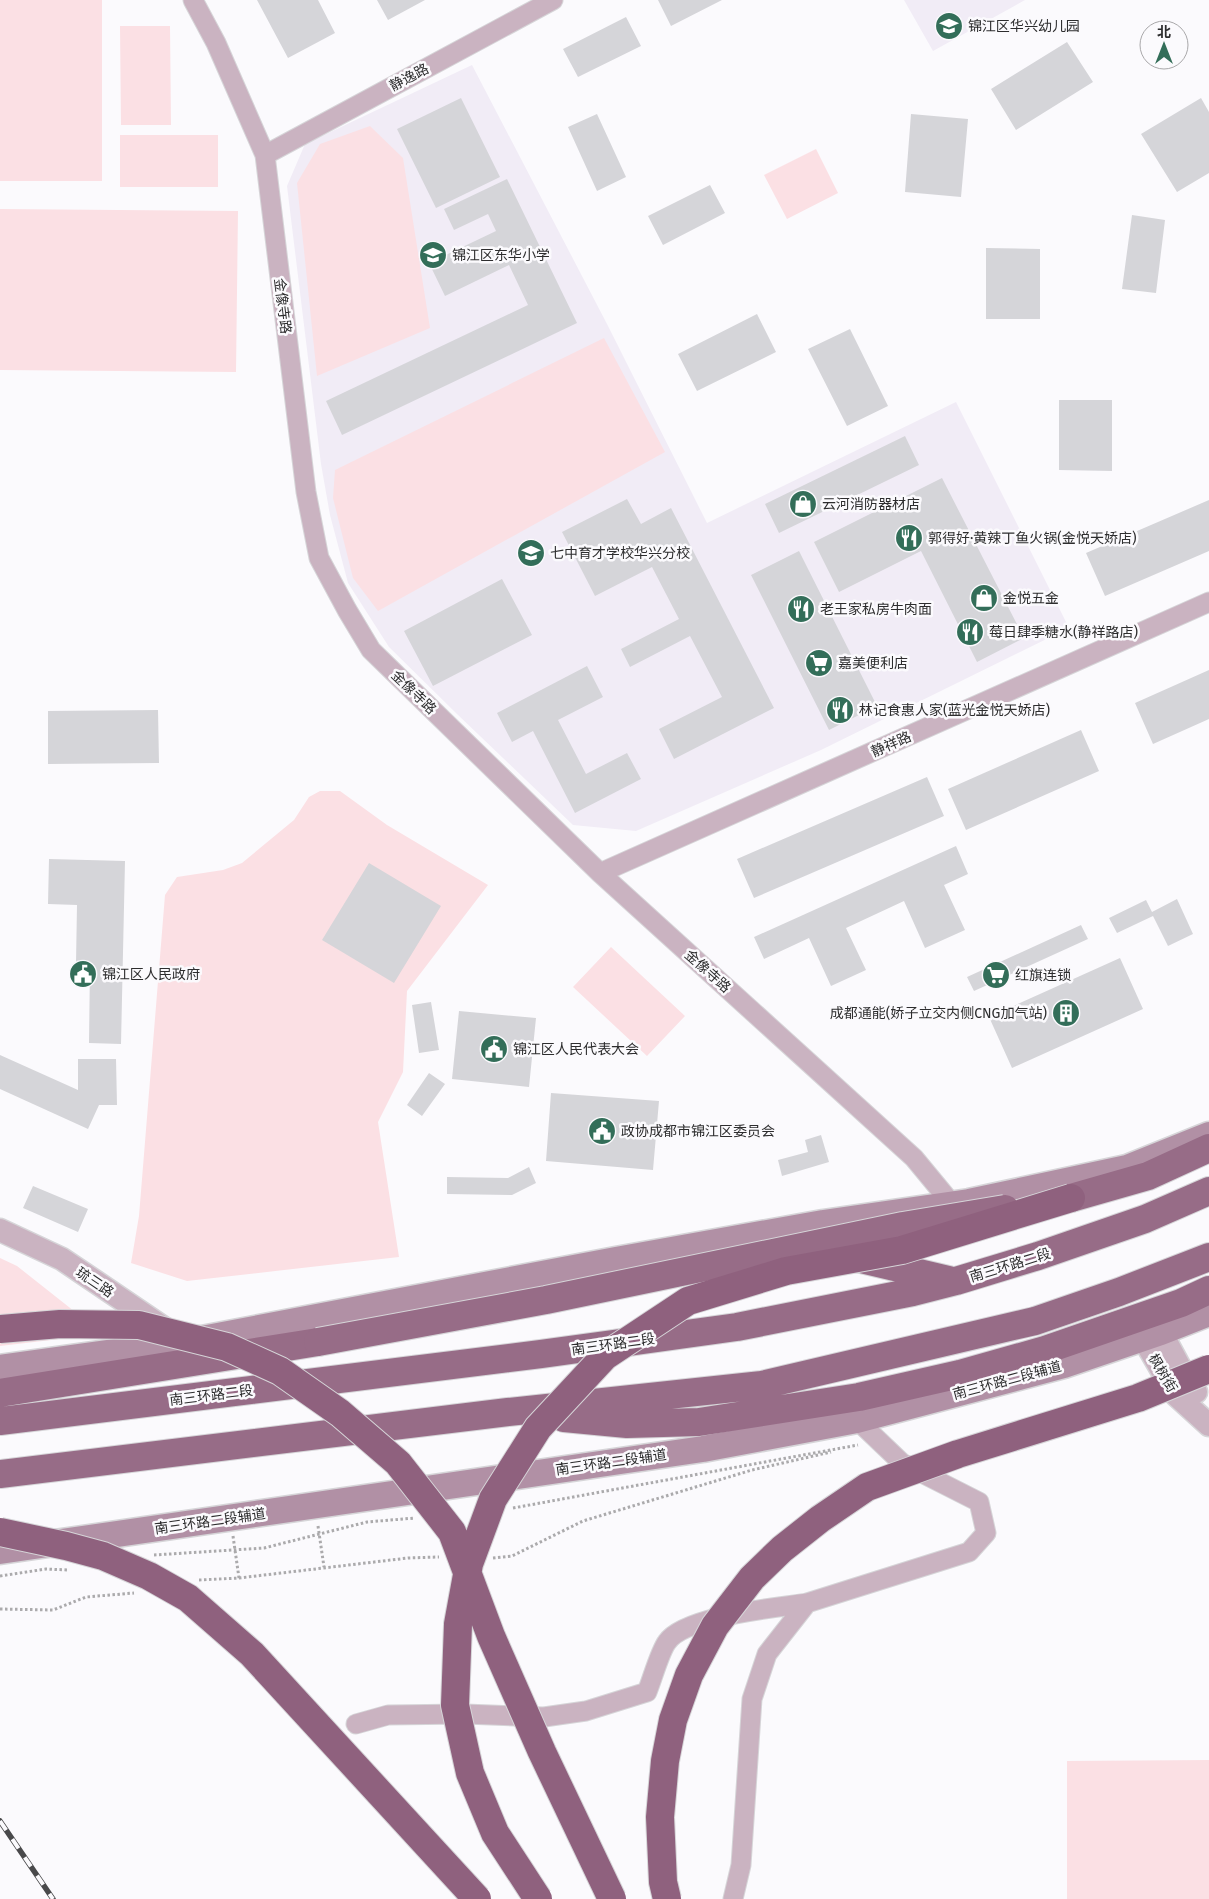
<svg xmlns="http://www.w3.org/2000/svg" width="1209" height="1899" viewBox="0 0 1209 1899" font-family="'Fira Sans','Noto Sans SC',sans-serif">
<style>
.built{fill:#f1ecf6}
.green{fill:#fbe0e4}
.building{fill:#d5d5d9}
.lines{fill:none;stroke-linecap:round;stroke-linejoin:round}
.minor-casing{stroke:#d6d5d8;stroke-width:21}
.tertiary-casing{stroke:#d6d5d8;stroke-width:25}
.secondary-casing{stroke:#d6d5d8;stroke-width:29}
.trunk-casing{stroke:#d6d5d8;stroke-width:30}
.path{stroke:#abaaac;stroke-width:3;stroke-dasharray:2.5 2.5;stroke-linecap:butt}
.minor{stroke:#cab3c1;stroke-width:19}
.tertiary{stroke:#cab3c1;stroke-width:22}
.secondary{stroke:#b190a5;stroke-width:26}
.trunk{stroke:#976c87;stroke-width:28}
.rail-casing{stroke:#49494b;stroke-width:5.5}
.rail{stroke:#fbfafd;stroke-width:4;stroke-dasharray:11;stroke-linecap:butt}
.trunk-bridge-casing{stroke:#d6d5d8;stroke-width:30;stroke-linecap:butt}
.motorway-bridge-casing{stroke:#d6d5d8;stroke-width:30;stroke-linecap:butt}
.trunk-bridge{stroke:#976c87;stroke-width:28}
.motorway-bridge{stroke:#8f617e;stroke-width:28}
.labels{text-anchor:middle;stroke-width:5;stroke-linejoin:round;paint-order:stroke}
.poi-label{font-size:14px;fill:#2d2d2e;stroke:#fbfafd;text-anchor:start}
.street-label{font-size:14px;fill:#2d2d2e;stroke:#fbfafd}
</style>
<rect width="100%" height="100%" fill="#fbfafd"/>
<path class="built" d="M904,0H1025L933,51Z
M472,65L607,324L707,523L956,402L1069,628L821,750L636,831L573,825L457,714L389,647L348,583L330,515L321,464L287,186L305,144Z"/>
<path class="green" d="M0,0H102V181H0Z
M120,26H170L171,125H121Z
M370,126L403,158L430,328L317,376L297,183L320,144Z
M120,135H218V187H120Z
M816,149L838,193L787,219L764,175Z
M0,209L238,211L236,372L0,370Z
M604,338L665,452L378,611L353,578L333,498L335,470Z
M320,791H340L387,825L488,885L407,991L403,1072L378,1122L399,1257L187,1281L131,1263L139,1216L165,895L177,877L223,870L242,863L294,820L309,797Z
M611,947L685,1016L647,1056L573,987Z
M0,1258L17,1266L103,1334L0,1346Z
M1209,1760V1899H1067V1761Z"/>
<path class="building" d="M257,0H318L335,33L288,58Z
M377,0H425L388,20Z
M658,0H722L671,26Z
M626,17L641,46L578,77L563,49Z
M1067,42L1093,82L1016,130L991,89Z
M461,98L500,177L436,208L397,129Z
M1201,98L1209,112V173L1177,192L1141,134Z
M597,114L626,177L597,191L568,127Z
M911,114L968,119L961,197L905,192Z
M507,179L577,323L342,435L326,401L528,305L509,265L445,296L429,263L496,231L488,214L454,230L444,209Z
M710,185L725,213L663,245L648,216Z
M1132,215L1165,220L1156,293L1122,289Z
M986,248L1040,249V319H986Z
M757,314L776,352L697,391L678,354Z
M850,329L888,406L847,426L808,349Z
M1059,400H1112V471L1059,470Z
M905,436L919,465L779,533L765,504Z
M942,478L1024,638L977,662L921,551L839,592L814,542Z
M627,499L641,524L671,508L774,708L674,759L659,729L722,697L690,636L630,667L621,649L679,619L652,567L595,596L562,532Z
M1209,500V551L1105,596L1086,553Z
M799,551L877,706L829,730L751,575Z
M502,579L532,635L433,686L404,631Z
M587,666L603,697L558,720L586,774L627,753L641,779L575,813L533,731L512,742L497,713Z
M1209,670V719L1153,744L1135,703Z
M158,710L159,763L48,764V711Z
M1081,730L1099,771L966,830L948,789Z
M927,777L944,816L754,898L737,859Z
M956,846L968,874L944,885L965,930L925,948L904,901L846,928L866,970L831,986L809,938L764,959L754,937Z
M49,859L125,861L121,1044L89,1043L90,964L76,963L77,905L48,904Z
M369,863L441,906L394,983L322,940Z
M1177,899L1193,934L1168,946L1153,916L1117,933L1109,918L1146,900L1152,912Z
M1081,925L1088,939L974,991L967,977Z
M1120,958L1143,1009L1012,1068L989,1017Z
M431,1002L439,1050L419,1053L412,1005Z
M459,1011L536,1018L529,1087L452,1079Z
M0,1055L78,1090V1059H116L117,1105H99L88,1129L0,1089Z
M429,1073L445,1084L422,1116L407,1105Z
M551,1093L659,1101L653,1170L546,1161Z
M821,1135L829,1162L782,1176L778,1160L808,1152L805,1140Z
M529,1167L536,1183L512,1195L447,1194V1177L508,1178Z
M33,1186L88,1209L78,1232L23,1208Z"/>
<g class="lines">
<g class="minor-casing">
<path id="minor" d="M193,0L216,43L265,155L306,492L319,558L347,610L371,650L600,873L914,1158L952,1204
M265,155L553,0
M600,873L1209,602
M356,1724L388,1715L465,1714L544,1717L586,1711L647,1692C652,1680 660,1651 667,1642C685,1616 776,1608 807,1603
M733,1899L741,1865L752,1699L767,1654L807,1603L969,1552L986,1533L979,1502L902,1463L857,1420"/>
</g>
<g class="tertiary-casing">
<path id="tertiary" d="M0,1230L62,1259L164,1328
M1161,1332L1191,1388L1196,1392
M1143,1338L1176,1395L1209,1425"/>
</g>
<g class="secondary-casing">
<path id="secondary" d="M0,1368L186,1342L616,1260L823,1223L969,1202L1127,1168L1209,1135
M0,1551L703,1449L857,1420L1064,1365L1161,1332L1209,1313"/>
</g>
<g class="trunk-casing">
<path id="trunk" d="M1071,1198L1148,1176L1209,1148
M852,1257L949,1280
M0,1393L318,1342
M564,1418L627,1424L699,1422L859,1397L960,1374L1045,1350L1181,1303L1209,1290
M0,1421L541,1354L737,1327L913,1292L956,1281L1038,1256L1145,1219L1209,1191
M0,1474L508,1412L762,1385L1035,1321L1119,1292L1209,1257"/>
</g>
<path class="path" d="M513,1508L858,1445
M318,1526L324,1567
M233,1536L239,1578
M154,1555L264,1548L367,1522L415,1518
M493,1558L512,1556L583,1521L752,1470L831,1452
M0,1576L46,1569L68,1570
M199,1580L239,1578L408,1558L439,1557
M0,1609L53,1610L86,1597L134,1593"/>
<use href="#minor" class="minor"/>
<use href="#tertiary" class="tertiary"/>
<use href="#secondary" class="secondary"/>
<use href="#trunk" class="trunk"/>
<g class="rail-casing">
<path id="rail" d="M0,1821L53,1899"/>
</g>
<use href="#rail" class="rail"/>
<g class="trunk-bridge-casing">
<path id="trunk-bridge" d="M318,1342L546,1300L903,1226L1005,1209"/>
</g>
<g class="motorway-bridge-casing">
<path id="motorway-bridge" d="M0,1329L60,1324L139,1325L227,1347L280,1371L340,1413L398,1463L452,1532L491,1636L542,1752L612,1899
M0,1532L66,1546L103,1556L149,1576L188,1598L252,1654L477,1899
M538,1899L495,1833L470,1773L455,1705L458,1624L469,1564L493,1499L538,1428L605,1356L688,1301L786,1271L902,1250L1071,1198
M667,1899L663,1882L660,1817L665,1761L673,1720L689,1675L715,1626L752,1578L782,1549L820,1519L867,1487L958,1454L1138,1398L1209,1369"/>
</g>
<use href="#trunk-bridge" class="trunk-bridge"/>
<use href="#motorway-bridge" class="motorway-bridge"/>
</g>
<defs>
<g id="school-disc" transform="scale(1.4375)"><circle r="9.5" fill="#336e59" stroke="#fbfafd"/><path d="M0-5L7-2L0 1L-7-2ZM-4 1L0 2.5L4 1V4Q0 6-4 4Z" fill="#fff"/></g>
<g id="shop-disc" transform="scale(1.4375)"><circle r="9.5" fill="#336e59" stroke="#fbfafd"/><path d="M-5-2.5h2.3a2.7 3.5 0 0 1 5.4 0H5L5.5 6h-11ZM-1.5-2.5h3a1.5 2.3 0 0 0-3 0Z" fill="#fff"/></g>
<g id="restaurant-disc" transform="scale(1.4375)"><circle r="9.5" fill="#336e59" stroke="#fbfafd"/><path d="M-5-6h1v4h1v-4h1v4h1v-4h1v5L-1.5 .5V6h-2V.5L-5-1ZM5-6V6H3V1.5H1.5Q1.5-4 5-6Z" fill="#fff"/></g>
<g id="supermarket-disc" transform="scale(1.4375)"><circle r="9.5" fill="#336e59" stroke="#fbfafd"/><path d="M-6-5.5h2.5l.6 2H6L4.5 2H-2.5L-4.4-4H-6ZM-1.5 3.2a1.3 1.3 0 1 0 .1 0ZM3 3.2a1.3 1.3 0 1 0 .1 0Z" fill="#fff"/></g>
<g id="civic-disc" transform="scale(1.4375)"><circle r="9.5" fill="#336e59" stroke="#fbfafd"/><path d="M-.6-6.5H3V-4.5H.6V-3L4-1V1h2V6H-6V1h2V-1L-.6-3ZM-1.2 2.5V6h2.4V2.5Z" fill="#fff"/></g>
<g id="building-disc" transform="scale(1.4375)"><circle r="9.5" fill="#336e59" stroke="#fbfafd"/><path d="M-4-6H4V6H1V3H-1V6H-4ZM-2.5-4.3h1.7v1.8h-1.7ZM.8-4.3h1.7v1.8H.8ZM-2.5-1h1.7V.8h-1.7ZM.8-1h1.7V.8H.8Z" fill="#fff"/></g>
</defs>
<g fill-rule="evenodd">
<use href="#school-disc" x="949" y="26"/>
<use href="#school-disc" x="433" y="255"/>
<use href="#shop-disc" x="803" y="504"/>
<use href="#restaurant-disc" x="909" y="538"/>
<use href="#school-disc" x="531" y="553"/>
<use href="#shop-disc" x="984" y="598"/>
<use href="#restaurant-disc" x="801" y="609"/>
<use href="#restaurant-disc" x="970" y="632"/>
<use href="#supermarket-disc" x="819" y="663"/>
<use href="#restaurant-disc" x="840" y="710"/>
<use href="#civic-disc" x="83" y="974"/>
<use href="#supermarket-disc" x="996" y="975"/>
<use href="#building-disc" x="1066" y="1013"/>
<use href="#civic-disc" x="494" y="1049"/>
<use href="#civic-disc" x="602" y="1131"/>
</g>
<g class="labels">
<g class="poi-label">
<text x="968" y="31">锦江区华兴幼儿园</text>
<text x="452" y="260">锦江区东华小学</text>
<text x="822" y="509">云河消防器材店</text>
<text x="928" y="543">郭得好·黄辣丁鱼火锅(金悦天娇店)</text>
<text x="550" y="558">七中育才学校华兴分校</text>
<text x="1003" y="603">金悦五金</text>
<text x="820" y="614">老王家私房牛肉面</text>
<text x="989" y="637">莓日肆季糖水(静祥路店)</text>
<text x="838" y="668">嘉美便利店</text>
<text x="859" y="715">林记食惠人家(蓝光金悦天娇店)</text>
<text x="102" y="979">锦江区人民政府</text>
<text x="1015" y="980">红旗连锁</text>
<text x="1047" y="1018" text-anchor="end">成都通能(娇子立交内侧CNG加气站)</text>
<text x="513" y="1054">锦江区人民代表大会</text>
<text x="621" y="1136">政协成都市锦江区委员会</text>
</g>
<g class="street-label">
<text transform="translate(409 77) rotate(-28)" y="5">静逸路</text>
<text transform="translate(283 306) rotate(83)" y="5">金像寺路</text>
<text transform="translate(414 692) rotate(44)" y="5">金像寺路</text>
<text transform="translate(891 744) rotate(-24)" y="5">静祥路</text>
<text transform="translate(708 971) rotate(42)" y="5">金像寺路</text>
<text transform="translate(1010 1265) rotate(-17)" y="5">南三环路二段</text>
<text transform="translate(95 1282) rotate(34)" y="5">琉三路</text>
<text transform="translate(613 1344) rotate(-8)" y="5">南三环路二段</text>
<text transform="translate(1163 1373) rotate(59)" y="5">枫树街</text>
<text transform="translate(1007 1380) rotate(-15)" y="5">南三环路二段辅道</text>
<text transform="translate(211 1395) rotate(-7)" y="5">南三环路二段</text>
<text transform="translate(611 1462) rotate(-8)" y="5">南三环路二段辅道</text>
<text transform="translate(210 1521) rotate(-8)" y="5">南三环路二段辅道</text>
</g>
</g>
<g transform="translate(1164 45)"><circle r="24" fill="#fbfafd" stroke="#a9a8aa"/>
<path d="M0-4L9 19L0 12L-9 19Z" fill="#336e59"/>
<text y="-8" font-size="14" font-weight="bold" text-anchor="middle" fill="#2d2d2e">北</text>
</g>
</svg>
